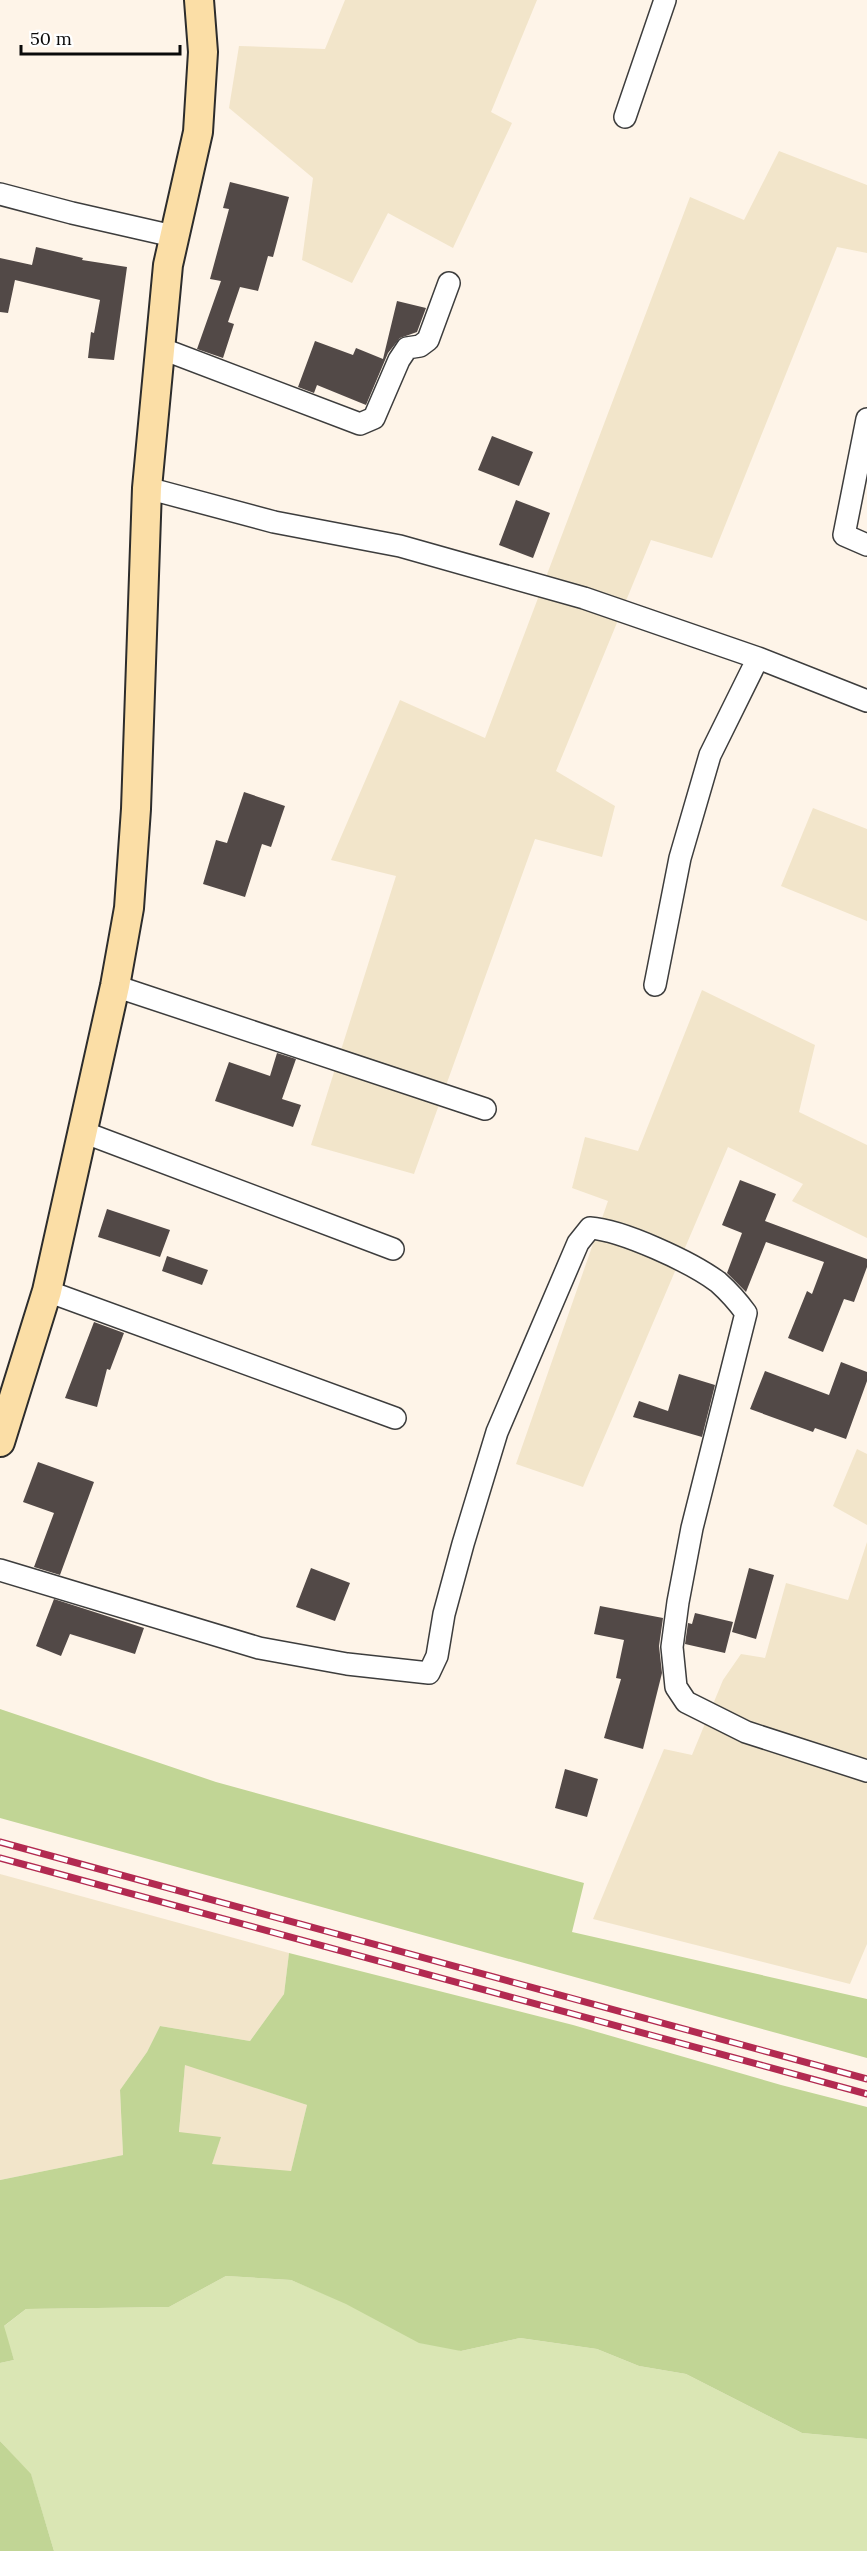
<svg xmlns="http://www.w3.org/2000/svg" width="867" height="2551" viewBox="0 0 867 2551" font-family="Lora,serif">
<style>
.farmland{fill:#f2e5ca}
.green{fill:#dae6b4}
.forest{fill:#c1d595;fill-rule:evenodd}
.building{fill:#524947}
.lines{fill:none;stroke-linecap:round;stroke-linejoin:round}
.street-casing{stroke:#3d3d3d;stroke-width:24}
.secondary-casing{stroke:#2c2c2c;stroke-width:32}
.street{stroke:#fff;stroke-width:21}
.secondary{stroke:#fbdea6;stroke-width:28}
.rail-casing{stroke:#b22a51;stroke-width:7}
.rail{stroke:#fff;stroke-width:4.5;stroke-dasharray:14;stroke-linecap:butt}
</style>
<rect width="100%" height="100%" fill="#fef4e8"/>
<path class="farmland" d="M345,0H537L491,112L512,123L453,248L388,213L352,283L302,260L313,178L229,108L239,46L325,49Z
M779,151L867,185V253L837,247L712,558L651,540L556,771L615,806L602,857L535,839L414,1174L311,1145L396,876L331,860L400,700L485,738L690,197L744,220Z
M813,808L867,829V921L781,886Z
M702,990L815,1045L799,1112L867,1145V1238L792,1201L803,1184L728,1147L583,1487L516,1464L608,1201L572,1188L585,1137L638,1151Z
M857,1449L867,1454V1525L833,1506Z
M867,1542V1944L850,1984L593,1919L664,1749L692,1755L723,1680L741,1654L765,1658L786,1583L848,1600Z
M0,1874L289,1953L284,1994L250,2041L160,2026L147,2052L120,2090L123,2155L0,2180Z
M185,2064L307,2105L291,2172L212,2164L179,2133Z"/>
<path class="green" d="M226,2276L291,2280L461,2351L520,2338L597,2349L639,2366L686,2374L802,2433L867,2439V2551H54L31,2475L0,2441V2363L14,2360L3,2327L26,2309L169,2307Z"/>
<path class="forest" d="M0,1709L216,1782L584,1883L572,1932L867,1999V2058L0,1818Z
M289,1953L573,2025L781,2085L867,2107V2439L802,2433L686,2374L639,2366L597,2349L520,2338L461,2351L419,2343L346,2304L291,2280L226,2276L169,2307L26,2309L4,2326L14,2360L0,2363V2180L123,2155L120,2090L147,2052L160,2026L250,2041L284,1994ZM185,2065L307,2105L291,2171L212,2164L221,2137L179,2132Z
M0,2441L31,2474L54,2551H0Z"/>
<path class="building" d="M230,182L289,197L273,257L268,256L258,291L240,287L228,322L234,324L223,358L197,349L221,281L210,279L229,209L223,208Z
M36,247L83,258L82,260L127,267L114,360L88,358L91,332L94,333L100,300L15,280L8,313L0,312V258L32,265Z
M397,301L426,308L417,332L400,338L388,353L366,405L317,385L314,393L298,387L315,341L353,355L356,348L383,359Z
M492,436L533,452L519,486L478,470Z
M516,500L550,513L533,558L499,545Z
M244,792L285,806L271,847L262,844L245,897L203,884L216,840L227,843Z
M277,1053L296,1059L282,1099L301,1105L293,1127L215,1101L229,1062L270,1076Z
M740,1180L776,1194L765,1221L867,1259V1267L854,1302L844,1299L823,1352L788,1338L807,1291L812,1294L824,1262L766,1242L746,1292L727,1273L742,1233L722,1225Z
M107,1209L170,1230L160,1257L98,1237Z
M167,1256L208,1270L202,1285L162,1271Z
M94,1322L124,1333L110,1370L107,1369L97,1407L65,1398Z
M841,1362L867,1372V1381L846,1439L815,1428L813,1432L750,1409L765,1371L829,1395Z
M679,1374L715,1385L702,1437L633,1417L639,1401L668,1411Z
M38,1462L94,1482L60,1575L34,1567L54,1513L23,1502Z
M311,1568L350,1583L335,1621L296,1607Z
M749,1568L774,1575L756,1639L732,1632Z
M54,1599L144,1628L135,1654L70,1634L61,1656L36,1646Z
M600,1606L663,1618L659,1646L662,1673L643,1749L604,1738L621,1679L616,1678L624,1640L594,1634Z
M695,1613L733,1622L725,1653L685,1644L688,1623L692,1624Z
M565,1769L598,1779L587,1817L555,1808Z"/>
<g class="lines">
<g class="street-casing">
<path id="street" d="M625,117L665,0
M0,194L72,213L173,236
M160,348L360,424L374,418L399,360L407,348L420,346L428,340L449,283
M867,419L844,535L867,545
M147,488L274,522L400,546L584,598L758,658L867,701
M655,985L680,858L710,755L758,658
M115,986L485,1109
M83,1132L393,1249
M47,1291L395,1418
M0,1570L259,1648L347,1664L429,1673L437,1656L444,1614L463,1544L497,1432L578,1243L590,1228C622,1230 691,1262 718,1282C728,1291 738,1302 746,1313L692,1528L678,1602L672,1647L676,1687L686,1702L746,1732L867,1771"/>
</g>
<g class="secondary-casing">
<path id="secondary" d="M0,1442L47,1291L115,986L129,908L136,809L147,488L168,265L198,132L203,52L199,0"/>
</g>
<use href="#street" class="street"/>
<use href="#secondary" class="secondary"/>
<g class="rail-casing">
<path id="rail" d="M0,1842L867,2079
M0,1858L867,2094"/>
</g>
<use href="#rail" class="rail"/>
</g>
<path d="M21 45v9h159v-9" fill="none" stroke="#0a0a0a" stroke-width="3"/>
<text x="30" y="45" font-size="18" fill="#0a0a0a" stroke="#ffffff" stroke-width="4.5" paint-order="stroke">50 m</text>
</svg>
